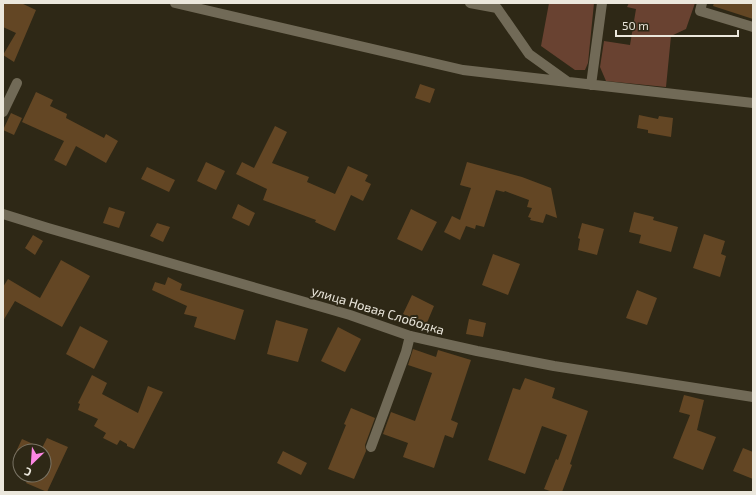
<svg xmlns="http://www.w3.org/2000/svg" width="756" height="495" viewBox="0 0 756 495" font-family="'Exo 2',sans-serif">
<style>
.green{fill:#694231}
.building{fill:#634624}
.lines{fill:none;stroke-linecap:round;stroke-linejoin:round}
.service{stroke:#716a57;stroke-width:10}
.minor{stroke:#716a57;stroke-width:10}
.labels{text-anchor:middle;stroke-width:4;stroke-linejoin:round;paint-order:stroke}
.street-label{font-size:13px;fill:#ebe7dc;stroke:#2e2816}
</style>
<rect width="100%" height="100%" fill="#2e2816"/>
<path class="green" d="M549,3H594L588,63L585,70H575L541,46Z
M629,3H695L686,29L671,36L666,87L606,81L600,67L604,41L630,45L636,9L627,7Z"/>
<path class="building" d="M3,3H21L36,10L14,62L3,55L16,33L3,27Z
M714,3H753V19L713,6Z
M420,84L435,89L430,103L415,98Z
M36,92L53,100L50,106L67,114L66,118L104,138L106,134L118,141L106,163L76,146L66,166L54,160L64,141L22,122Z
M11,113L22,118L14,135L3,130Z
M639,115L658,119L659,116L673,118L671,137L648,133V130L637,128Z
M275,126L287,132L272,163L309,177L307,182L335,194L348,166L368,175L365,181L371,184L363,201L351,195L335,231L315,222L316,220L263,200L267,189L236,174L242,162L254,168Z
M206,162L225,171L216,190L197,181Z
M467,162L522,177L551,188L557,218L546,214L543,223L530,220L531,218L528,217L532,208L527,207L529,200L505,191L504,192L496,190L484,227L476,225L475,229L466,226L460,240L444,232L452,216L460,220L471,188L460,185Z
M147,167L175,180L169,192L141,179Z
M238,204L255,213L249,226L232,218Z
M109,207L125,212L119,228L103,223Z
M411,209L437,222L422,251L397,239Z
M634,212L654,217L653,220L678,227L671,252L639,243L641,235L629,232Z
M157,223L170,227L163,242L150,236Z
M582,223L604,229L597,255L578,250L580,239L578,238Z
M704,234L725,241L721,254L726,256L720,277L693,268Z
M33,235L43,241L35,255L25,248Z
M493,254L520,264L508,295L482,285Z
M61,260L90,276L62,327L15,301L3,321V287L8,279L40,298Z
M168,277L182,284L180,290L244,310L235,340L194,327L197,317L184,314L187,306L152,290L155,282L165,285Z
M637,290L657,298L647,325L626,318Z
M412,295L434,306L426,325L403,314Z
M469,319L486,323L483,337L466,334Z
M276,320L308,329L298,362L267,354Z
M80,326L108,341L94,369L66,354Z
M338,327L361,339L345,372L321,361Z
M413,349L436,357L438,350L471,360L451,420L458,423L453,438L445,435L434,468L403,457L408,443L383,434L391,412L415,421L432,373L408,365Z
M92,375L107,383L102,394L138,413L148,386L163,392L134,449L127,446V444L120,440L117,445L103,438L106,433L94,426L98,419L78,410L80,404L78,403Z
M525,378L555,388L552,398L588,411L570,464L572,465L562,492H553L544,489L556,459L558,460L567,435L542,426L525,474L488,460L513,388L520,390Z
M684,395L704,400L697,430L716,437L703,470L673,458L690,415L679,412Z
M351,408L375,418L365,445L366,451L354,479L328,469L346,425L344,424Z
M47,438L68,447L47,492L26,483L30,475H44V451H20V459L14,456L22,439L42,448Z
M743,448L753,452V479L733,471Z
M283,451L307,463L301,475L277,463Z"/>
<g class="lines">
<path class="service" d="M175,3L463,70L753,103
M470,3L497,8L529,54L568,82
M702,3L700,11L753,27
M591,85L602,3
M3,112L17,83
M371,447L406,352L410,336"/>
<path class="minor" d="M3,214L48,228L350,315L410,336L477,351L554,366L753,397"/>
</g>
<g class="labels">
<g class="street-label">
<text transform="translate(378 310) rotate(17)" y="5">улица Новая Слободка</text>
</g>
</g>
<rect width="756" height="495" fill="none" stroke="#ebe7dc" stroke-width="8"/>
<g transform="translate(32 463) rotate(205)"><circle r="19" fill="#2e2816" stroke="#7a7465"/>
<path d="M0-3L7 15L0 10L-7 15Z" fill="#fc86e3"/>
<text y="-6" font-size="11" font-weight="bold" text-anchor="middle" fill="#ebe7dc">С</text>
</g>
<path d="M616 30v6h122v-6" fill="none" stroke="#ebe7dc" stroke-width="2"/>
<text x="622" y="30" font-size="12" fill="#ebe7dc" stroke="#2e2816" stroke-width="3" paint-order="stroke">50 m</text>
</svg>
